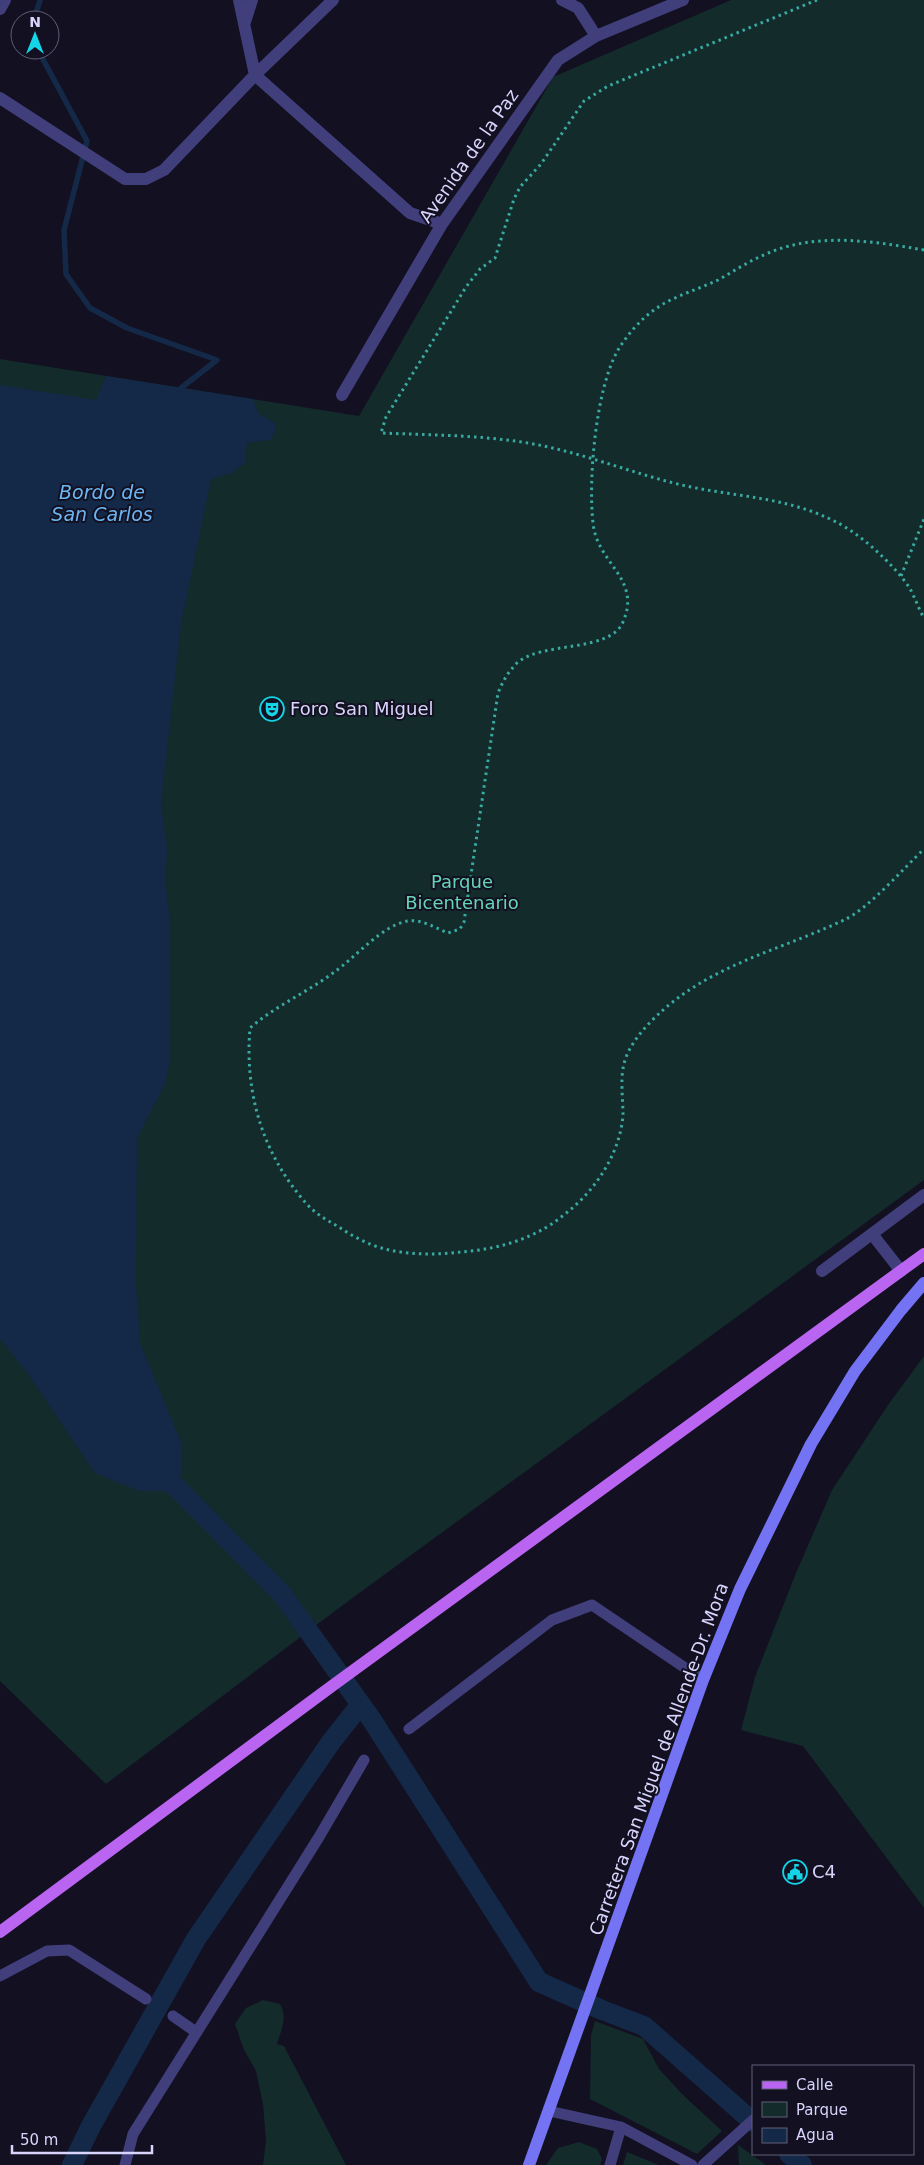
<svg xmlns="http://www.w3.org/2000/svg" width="924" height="2165" viewBox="0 0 924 2165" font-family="'DejaVu Sans',sans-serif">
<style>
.green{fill:#132b2a}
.water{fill:#142947}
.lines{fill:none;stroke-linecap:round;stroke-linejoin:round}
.stream{stroke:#142947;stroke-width:5.5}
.canal{stroke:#142947;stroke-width:20}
.path{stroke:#39aaa1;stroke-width:3;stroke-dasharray:2.5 4;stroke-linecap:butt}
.lane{stroke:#403f7c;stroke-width:11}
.street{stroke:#403f7c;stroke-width:12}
.secondary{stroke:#7473f3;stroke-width:12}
.primary{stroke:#ba65f1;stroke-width:12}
.labels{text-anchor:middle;stroke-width:4;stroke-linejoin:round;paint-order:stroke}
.street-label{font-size:18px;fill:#d8d4fb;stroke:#121021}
.poi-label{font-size:18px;fill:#d8d4fb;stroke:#121021;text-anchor:start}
.park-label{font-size:18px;fill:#66d5b7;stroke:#121021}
.water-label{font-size:19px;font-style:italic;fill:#6bb6f2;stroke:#121021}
</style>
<rect width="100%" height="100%" fill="#121021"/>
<path class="green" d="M731,0H924V1180L347,1602L106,1784L0,1681V359L359,416L553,77Z
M924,1356V1908L803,1746L741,1730L755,1677L796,1573L832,1490L888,1405Z
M263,2000L280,2004C288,2018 281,2030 277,2044L284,2046L346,2165H263L266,2141L263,2104L256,2071L244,2050L235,2024L246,2008Z
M595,2021L643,2039L659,2069L682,2094L722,2131L697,2154L590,2099L591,2035Z
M579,2142L597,2149L602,2159L600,2165H546L558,2148Z
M738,2145L766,2165H739Z
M627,2152L659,2165H623Z"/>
<path class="water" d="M106,376L253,399L258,413L275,423L276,431L270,440L247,443L245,463L230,474L211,479L181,624L161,803L167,850L165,878L170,922V1063L164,1086L137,1138L136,1283L140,1343L181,1442V1474L165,1491H139L95,1473L26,1371L0,1339V385L96,400Z"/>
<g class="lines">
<path class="stream" d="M34,20L40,0
M38,50L87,141L64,230L66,274L90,308L127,328L217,360L181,388"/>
<path class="canal" d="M172,1483L282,1594L372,1720L539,1982L602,2010L644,2026L753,2122
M789,2154L802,2165
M72,2165L91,2126L196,1939L331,1742L361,1704"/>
<path class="path" d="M817,0L608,86L584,101L541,164L520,187L514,199L495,258L480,269L466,287L386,417L381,433C430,435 480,435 528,443C582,452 633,474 686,486C737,497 788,497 836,522C861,534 894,565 909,587C915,597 918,608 924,618
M924,250C872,241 816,232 766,254C749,261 734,271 718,280C697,290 673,296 654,310C640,320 627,335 618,350C596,388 588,479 593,523C597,564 642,578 623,622C610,653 541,641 517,663C508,672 503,681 498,693L464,922L460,929L448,933C435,928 422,919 408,921C382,925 355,958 333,973C306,993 275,1006 250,1028C245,1086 259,1141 293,1187C299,1195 306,1204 313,1210C321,1217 330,1222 339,1227C352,1236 369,1245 385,1249C409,1255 437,1255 461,1252C499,1249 535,1239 565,1214C595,1191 620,1154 623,1115C623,1100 620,1078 624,1064C628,1045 647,1024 662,1011C714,964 783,949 844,920C868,909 903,869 924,849
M901,576L924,519"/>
<path class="lane" d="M409,1729L552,1620L592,1605L703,1680
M0,1976L47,1951L69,1950L146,1999
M173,2016L196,2032
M549,2111L621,2127L692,2165
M125,2165L133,2134L319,1837L364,1760
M610,2165L621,2127
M703,2165L753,2120"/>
<path class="street" d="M239,0L255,75L410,213L442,224
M562,0L578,8L596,36
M0,9L5,0
M245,22L252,0
M0,98L125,179H146L164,170L255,75L333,0
M342,395L442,224L558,60L596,36L683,0
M872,1234L901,1271
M822,1271L924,1195"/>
<path class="secondary" d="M529,2165L703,1680L740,1589L811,1444L855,1371L901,1310L924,1283"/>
<path class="primary" d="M0,1932L332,1686L924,1254"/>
</g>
<defs>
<g id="theatre-ring" transform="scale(1.25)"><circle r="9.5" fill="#121021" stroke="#14d5e7" stroke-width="1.5"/><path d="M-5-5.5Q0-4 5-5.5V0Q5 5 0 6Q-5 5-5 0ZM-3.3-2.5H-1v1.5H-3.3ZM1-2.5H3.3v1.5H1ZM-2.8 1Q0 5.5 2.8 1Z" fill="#14d5e7"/></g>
<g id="civic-ring" transform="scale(1.25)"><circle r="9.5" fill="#121021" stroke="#14d5e7" stroke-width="1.5"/><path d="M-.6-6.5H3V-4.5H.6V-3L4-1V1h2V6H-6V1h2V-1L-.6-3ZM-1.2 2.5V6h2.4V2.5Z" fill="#14d5e7"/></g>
</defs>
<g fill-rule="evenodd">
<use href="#theatre-ring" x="272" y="709"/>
<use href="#civic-ring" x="795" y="1872"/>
</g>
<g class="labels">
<g class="street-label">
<text transform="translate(469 156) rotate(-55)" y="6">Avenida de la Paz</text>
<text transform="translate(659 1759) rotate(-70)" y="6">Carretera San Miguel de Allende-Dr. Mora</text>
</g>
<g class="poi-label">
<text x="290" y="715">Foro San Miguel</text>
<text x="812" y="1878">C4</text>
</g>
<g class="park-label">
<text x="462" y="888">Parque<tspan x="462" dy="21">Bicentenario</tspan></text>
</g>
<g class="water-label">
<text x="102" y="499">Bordo de<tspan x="102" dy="22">San Carlos</tspan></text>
</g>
</g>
<rect x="752" y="2065" width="162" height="90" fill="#121021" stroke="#615e78"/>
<rect x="762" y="2081" width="25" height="8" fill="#ba65f1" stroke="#615e78"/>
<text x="796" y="2090" font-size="15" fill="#d8d4fb">Calle</text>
<rect x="762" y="2102" width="25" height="15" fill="#132b2a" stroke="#615e78"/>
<text x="796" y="2115" font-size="15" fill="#d8d4fb">Parque</text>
<rect x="762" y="2128" width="25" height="15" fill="#142947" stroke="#615e78"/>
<text x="796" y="2140" font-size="15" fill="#d8d4fb">Agua</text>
<g transform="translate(35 35)"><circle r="24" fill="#121021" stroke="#615e78"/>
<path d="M0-4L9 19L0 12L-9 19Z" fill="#14d5e7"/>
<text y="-8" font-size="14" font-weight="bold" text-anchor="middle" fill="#d8d4fb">N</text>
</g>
<path d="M12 2145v8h140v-8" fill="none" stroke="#d8d4fb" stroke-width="2.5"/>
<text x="20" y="2145" font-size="15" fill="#d8d4fb" stroke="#121021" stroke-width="4" paint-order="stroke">50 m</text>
</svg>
